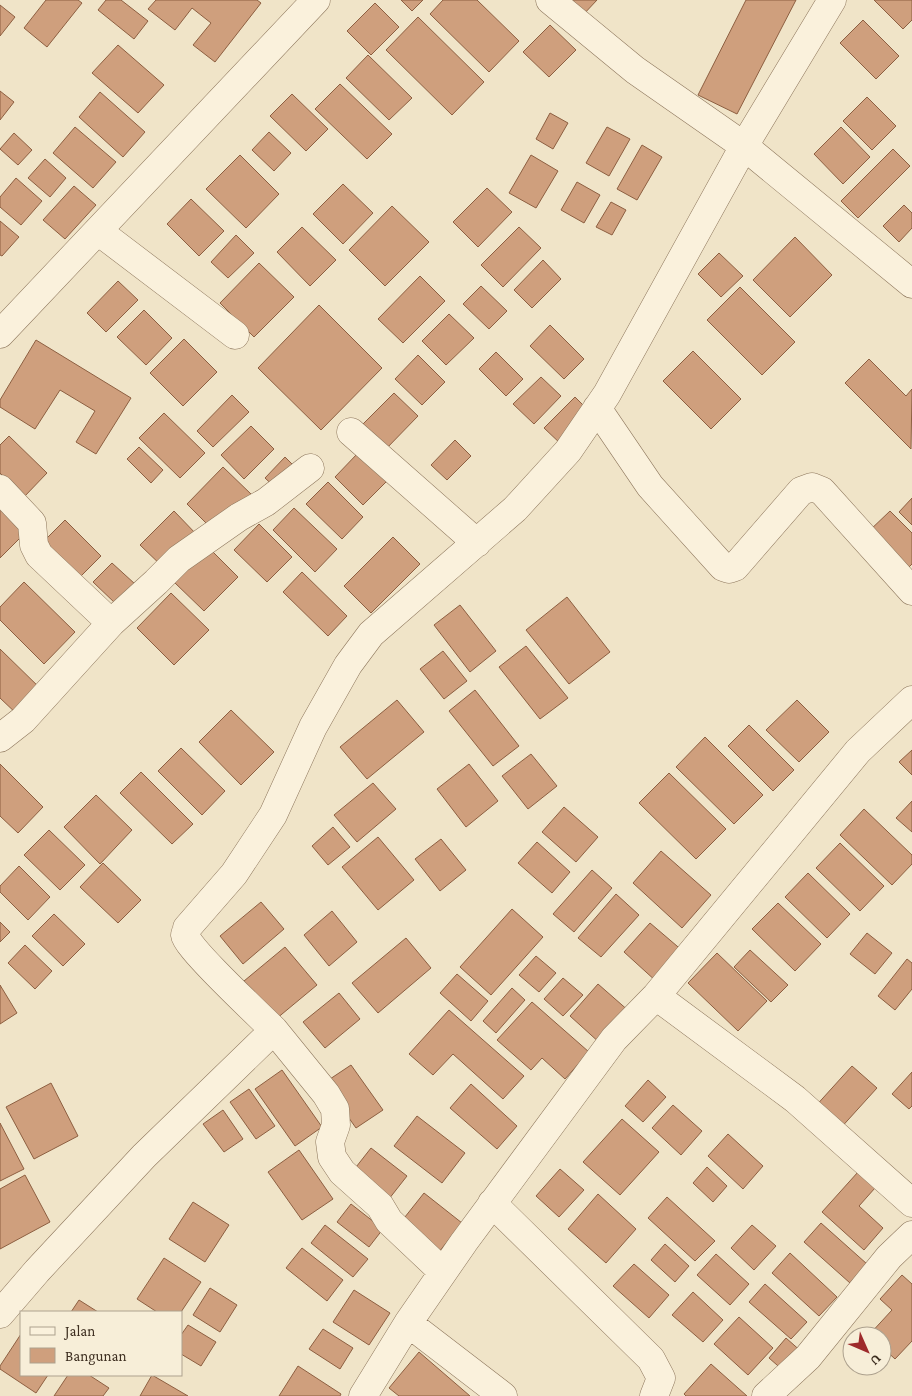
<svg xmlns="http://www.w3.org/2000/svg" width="912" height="1396" viewBox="0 0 912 1396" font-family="'Crimson Pro',serif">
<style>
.building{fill:#cf9f7d;stroke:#8d5f41}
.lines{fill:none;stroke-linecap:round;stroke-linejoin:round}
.street-casing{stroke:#8d765c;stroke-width:29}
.street{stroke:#faf1dc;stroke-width:28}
</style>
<rect width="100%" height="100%" fill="#f0e4c8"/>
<path class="building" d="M46,0H78L82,3L47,47L24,28Z
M106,0H121L148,21L134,39L98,10Z
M156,0H257L261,3L215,62L193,45L211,23L192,8L175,30L148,9Z
M401,0H423L412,11Z
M443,0H477L519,41L489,72L430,14Z
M566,0H597L582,16Z
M746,0H796L737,114L698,95Z
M874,0H912V20L903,29Z
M375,3L399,27L371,55L347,31Z
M0,5L15,17L0,36Z
M418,17L484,82L452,115L386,50Z
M863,20L899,56L876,79L840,43Z
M550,25L576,50L549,77L523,52Z
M118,45L164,85L138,113L92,73Z
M368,55L412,98L389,120L346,78Z
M340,84L392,134L367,159L315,109Z
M0,91L14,102L0,120Z
M100,92L145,132L123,157L79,117Z
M292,94L328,129L306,151L270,116Z
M867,97L896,126L872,150L843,121Z
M550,113L568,123L553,149L536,139Z
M75,127L116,162L93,188L53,153Z
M607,127L630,139L609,176L586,163Z
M841,127L870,157L843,184L814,154Z
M269,132L291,153L274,171L252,150Z
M14,133L32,150L18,165L0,149Z
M642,145L662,157L637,200L617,189Z
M893,149L910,166L858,218L841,201Z
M240,155L279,194L246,228L206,189Z
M531,155L558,171L536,208L509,193Z
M45,159L66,178L50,197L28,178Z
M16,178L42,201L21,225L0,207V197Z
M577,182L600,195L584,223L561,210Z
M343,184L373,213L343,244L313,214Z
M74,186L96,205L65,239L43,220Z
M487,188L512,212L478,247L453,222Z
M191,199L224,231L199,256L167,224Z
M611,202L626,210L612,235L596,227Z
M904,205L912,213V228L899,242L883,226Z
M392,206L429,242L385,286L349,250Z
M0,221L19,237L2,256L0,255Z
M302,227L336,260L310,286L277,252Z
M519,227L541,248L503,287L481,265Z
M236,235L254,253L228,278L211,262Z
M795,237L832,275L790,317L753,280Z
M719,253L743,276L721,297L698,274Z
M543,260L561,279L532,308L514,290Z
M259,263L294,297L254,337L220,303Z
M420,276L445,301L403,343L378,319Z
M118,281L138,300L106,332L87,313Z
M481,286L507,311L489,329L463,304Z
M740,287L795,342L762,375L707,320Z
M319,305L382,368L321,430L258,368Z
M144,310L172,338L146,365L117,337Z
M449,314L474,338L446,365L422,341Z
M550,325L584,359L564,379L530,346Z
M184,339L217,372L183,406L150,373Z
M36,340L131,398L96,454L76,442L95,411L60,390L35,429L0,407V400Z
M693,351L741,399L711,429L663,381Z
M496,352L523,379L506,396L479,369Z
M418,355L445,382L422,405L395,379Z
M869,359L906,396L912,389L911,449L845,383Z
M541,377L561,396L534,424L513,404Z
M394,393L418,416L384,451L360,427Z
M232,395L249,412L213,447L197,431Z
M575,397L592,414L562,445L544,428Z
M164,413L205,453L180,478L139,438Z
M251,426L274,449L244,479L221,455Z
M9,436L47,473L24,497L0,473V445Z
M455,440L471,456L447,480L431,465Z
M139,447L163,470L151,483L127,459Z
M358,453L387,481L363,505L335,477Z
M285,457L299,471L279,491L265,478Z
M223,467L252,495L215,532L187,504Z
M328,482L363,517L342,539L306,504Z
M912,498V525L899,512Z
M0,507L26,532L0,558Z
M294,508L337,549L315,572L273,530Z
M174,511L198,536L165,569L140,545Z
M890,511L912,533V564L906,570L868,532Z
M65,520L101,556L79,578L43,542Z
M259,524L292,557L267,582L234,550Z
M393,537L420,564L371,613L344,586Z
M208,547L238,577L204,611L174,582Z
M112,563L135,584L116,604L93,582Z
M302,572L347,616L328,636L283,592Z
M24,582L75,632L44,664L0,620V607Z
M171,593L209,630L174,665L137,628Z
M567,597L610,652L569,684L526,630Z
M460,605L496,651L470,672L434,625Z
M526,646L568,698L540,719L499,667Z
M0,649L43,691L19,716L0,698Z
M443,651L467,681L444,699L420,669Z
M475,690L519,746L493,766L449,711Z
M397,700L424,732L367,779L340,747Z
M797,700L829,732L799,762L766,730Z
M231,710L274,752L241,785L199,742Z
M749,725L794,770L773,791L728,746Z
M705,737L763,795L734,824L676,767Z
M181,748L225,791L202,815L158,771Z
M912,750V775L899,762Z
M531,754L557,786L528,809L502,776Z
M0,764L43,807L18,833L0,816Z
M469,764L498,801L466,827L437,789Z
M141,772L193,824L172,844L120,793Z
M669,773L726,829L696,859L639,803Z
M373,783L396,809L357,842L334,815Z
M96,795L132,830L100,864L64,827Z
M912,801V832L896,818Z
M564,807L598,837L576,862L542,832Z
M864,809L912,855V864L892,885L840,835Z
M333,827L350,847L328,865L312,846Z
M49,830L85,865L60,890L24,855Z
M378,837L414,880L378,910L342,867Z
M441,839L466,870L440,891L415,859Z
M537,842L570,872L552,893L518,863Z
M840,843L884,886L860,911L816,868Z
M661,851L711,895L682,928L633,883Z
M103,863L141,900L118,923L80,887Z
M19,866L50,897L28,920L0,892V886Z
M592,870L612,888L574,932L553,914Z
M808,873L850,914L827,938L785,897Z
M616,894L639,915L601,957L578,938Z
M261,902L284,929L243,964L220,936Z
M778,903L821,944L795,971L752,929Z
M512,909L543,937L491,995L460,967Z
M332,911L357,942L329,966L304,935Z
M54,914L85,944L63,966L32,936Z
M0,922L10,932L0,942Z
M650,923L684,952L657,982L624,952Z
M867,933L892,953L875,974L850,954Z
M406,938L431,968L378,1013L352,983Z
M25,945L52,971L35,989L8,963Z
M285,947L317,985L276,1019L244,981Z
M750,950L788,985L771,1002L734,967Z
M717,953L767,1001L738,1031L688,983Z
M536,956L556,973L539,992L519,975Z
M907,959L912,963V989L895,1010L878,996Z
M457,974L488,1001L471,1021L440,993Z
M563,978L583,995L563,1016L544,999Z
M598,984L630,1012L601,1044L570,1016Z
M0,985L17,1013L0,1024Z
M512,988L525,1000L496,1033L483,1021Z
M339,993L360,1019L325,1048L303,1022Z
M532,1002L589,1052L565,1079L542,1058L531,1070L497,1040Z
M449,1010L524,1076L503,1099L453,1054L433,1075L409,1054Z
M351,1065L383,1110L356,1128L324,1083Z
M852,1066L877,1088L838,1131L813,1109Z
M282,1070L322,1127L295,1146L255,1089Z
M912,1072V1106L909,1109L892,1094Z
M648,1080L666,1097L643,1122L625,1106Z
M51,1083L78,1136L34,1159L6,1107Z
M471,1084L517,1126L497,1149L450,1108Z
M249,1089L275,1126L256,1139L230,1102Z
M673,1105L702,1131L681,1155L652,1128Z
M223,1110L243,1139L224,1152L203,1124Z
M417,1116L465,1153L442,1183L394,1146Z
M622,1119L659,1152L620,1195L583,1162Z
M0,1123L24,1169L0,1181Z
M728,1134L763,1166L743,1189L708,1156Z
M371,1148L407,1176L385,1204L349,1176Z
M299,1150L333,1199L302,1220L268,1172Z
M707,1167L727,1186L713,1202L693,1183Z
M560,1169L584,1190L559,1217L536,1196Z
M858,1172L875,1188L859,1206L883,1228L864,1250L822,1212Z
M25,1175L50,1222L0,1249V1189Z
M424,1193L462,1223L435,1257L397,1227Z
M598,1194L636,1229L606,1263L568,1229Z
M667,1197L715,1241L695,1261L648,1218Z
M193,1202L229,1225L205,1262L169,1239Z
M351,1204L383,1229L369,1247L337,1222Z
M821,1223L867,1264L850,1283L804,1242Z
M325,1225L368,1259L353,1277L311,1243Z
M752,1225L776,1246L754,1270L731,1248Z
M665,1244L689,1266L675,1282L651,1260Z
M302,1248L343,1280L327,1301L286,1268Z
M790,1253L837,1297L819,1316L772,1273Z
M716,1254L749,1284L730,1305L697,1275Z
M164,1258L201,1282L181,1312H157L137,1299Z
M634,1264L669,1295L649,1318L613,1286Z
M902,1275L912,1284V1341L895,1359L882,1347V1336L869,1335L892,1310L880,1299Z
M765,1284L807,1322L791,1339L749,1302Z
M210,1288L237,1305L220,1332L193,1315Z
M354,1290L390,1313L369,1345L333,1322Z
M693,1292L723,1320L703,1342L672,1315Z
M79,1300L98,1312H71Z
M739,1317L773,1348L748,1375L714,1344Z
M188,1325L216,1342L201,1366L181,1354V1335Z
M323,1329L353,1348L340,1369L309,1349Z
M21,1334V1375H48L36,1393L0,1369V1366Z
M786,1338L803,1353L785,1372L769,1358Z
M419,1352L470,1396H399L389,1388Z
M711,1364L747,1396H686L684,1394Z
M298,1366L341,1394L340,1396H279Z
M68,1375H89L109,1388L103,1396H54Z
M152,1375L188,1396H140Z"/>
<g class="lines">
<g class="street-casing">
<path id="street" d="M550,0L635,70L744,146L912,284
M98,231L235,335
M0,334L316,0
M597,408L650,486L723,567L729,569L735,567L801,491L812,487L822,491L912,591
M351,432L477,543
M0,489L32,523L34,545L39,555L111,623
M0,738L23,720L111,623L156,582L179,559L239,517L266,502L310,468
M656,996L795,1099L912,1203
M274,1030L326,1094L335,1109L336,1125L330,1142L332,1157L342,1172L380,1206L389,1221L443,1272
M492,1203L651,1359L661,1378L654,1396
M0,1314L37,1271L144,1156L274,1030C261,1017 186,947 185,935C185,934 187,929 187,928L234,874L273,815L313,727L348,665L371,634L515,509L568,451L607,394L744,146L832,0
M408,1323L503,1396
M363,1396L408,1323L464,1242L614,1039L656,996L858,751L912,700
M766,1396L808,1357L889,1257L912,1235"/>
</g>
<use href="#street" class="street"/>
</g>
<rect x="20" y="1311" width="162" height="65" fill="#f7eed8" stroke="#ada18e"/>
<rect x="30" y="1327" width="25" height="8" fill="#faf1dc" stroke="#ada18e"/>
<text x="65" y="1336" font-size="15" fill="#3d2e20">Jalan</text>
<rect x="30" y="1348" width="25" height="15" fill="#cf9f7d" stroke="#ada18e"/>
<text x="65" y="1361" font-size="15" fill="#3d2e20">Bangunan</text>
<g transform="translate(867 1351) rotate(135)"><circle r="24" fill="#f7eed8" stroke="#ada18e"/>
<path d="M0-4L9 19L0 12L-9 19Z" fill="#9e2a2b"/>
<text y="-8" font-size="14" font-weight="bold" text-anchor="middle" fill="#3d2e20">U</text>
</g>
</svg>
